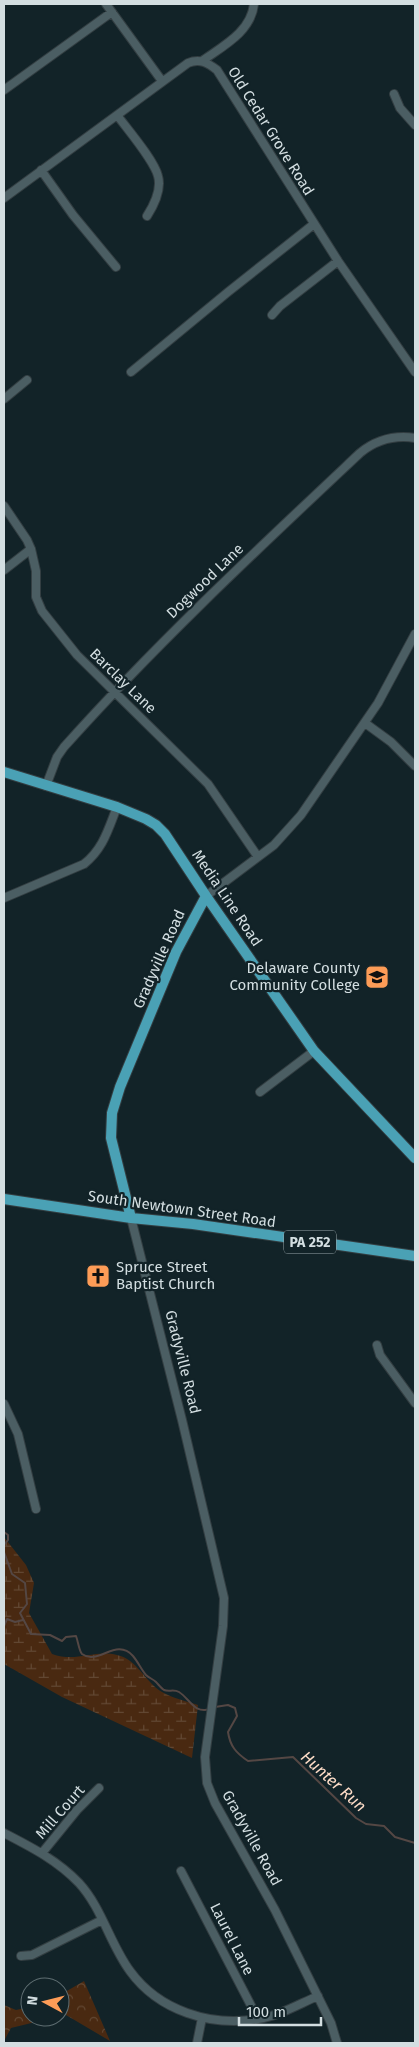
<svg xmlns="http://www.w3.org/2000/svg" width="419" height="2047" viewBox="0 0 419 2047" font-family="'Fira Sans',sans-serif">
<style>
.forest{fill:url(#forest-crowns)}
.wetland{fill:url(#wetland-marsh)}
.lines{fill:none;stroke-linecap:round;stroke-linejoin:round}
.stream{stroke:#544744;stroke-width:2}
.minor-casing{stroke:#333e42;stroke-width:10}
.major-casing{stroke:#333e42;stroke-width:12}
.minor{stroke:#4b5e63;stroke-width:8}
.major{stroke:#4aa1b5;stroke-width:10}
.labels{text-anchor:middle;stroke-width:4.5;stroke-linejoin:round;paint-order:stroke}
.shield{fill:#122328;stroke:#99a6aa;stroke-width:1}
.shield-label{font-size:14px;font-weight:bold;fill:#d3dee1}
.street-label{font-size:15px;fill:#d3dee1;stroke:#122328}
.poi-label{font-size:15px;fill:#d3dee1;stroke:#122328;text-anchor:end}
.water-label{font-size:16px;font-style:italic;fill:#feddc8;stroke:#122328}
</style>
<defs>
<pattern id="forest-crowns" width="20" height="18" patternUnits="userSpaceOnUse" patternTransform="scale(1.25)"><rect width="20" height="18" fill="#492911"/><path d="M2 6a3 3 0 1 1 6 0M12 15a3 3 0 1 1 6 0" fill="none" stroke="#624833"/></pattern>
<pattern id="wetland-marsh" width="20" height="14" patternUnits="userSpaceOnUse" patternTransform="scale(1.25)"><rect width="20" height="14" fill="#492911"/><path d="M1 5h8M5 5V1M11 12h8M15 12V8" fill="none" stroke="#624833"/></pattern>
</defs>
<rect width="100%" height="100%" fill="#122328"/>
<path class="forest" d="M84,1981L110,2041L66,2015L60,2016V1995Z
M4,2005L16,2010L30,2007V2017H56L11,2028L4,2041Z"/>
<path class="wetland" d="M4,1537L26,1565L34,1583L29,1613L52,1654C77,1663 94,1649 117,1655C137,1659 145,1682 162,1692C172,1698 186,1701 198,1705L192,1758L62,1697L4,1664Z"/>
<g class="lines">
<path class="stream" d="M4,1532L8,1535V1540L4,1545
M4,1552L12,1574L25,1583L27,1604L20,1613L31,1634L50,1635L62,1641L66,1637L76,1636C78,1641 79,1651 82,1654C98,1666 116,1637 133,1656C138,1662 141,1669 146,1675C149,1678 153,1679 156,1682C158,1684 161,1688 164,1690C169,1692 174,1689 179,1692C190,1699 194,1714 210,1709
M4,1626L7,1619L15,1622L23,1620
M215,1707L228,1705L235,1708L237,1716L228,1732C230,1746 236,1753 248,1761L293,1757L356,1818L366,1824L384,1826L395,1837L415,1843"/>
<g class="minor-casing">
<path id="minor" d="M106,4L162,81
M202,61C223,46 251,32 254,4
M4,90L112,12
M394,94L400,108L415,125
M117,115C128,130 154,160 158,176C162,190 154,205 147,216
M41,170L73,215L116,267
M4,198L188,63C200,58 208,63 217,70L338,261L415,372
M272,315L280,306L338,261
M131,372L228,292L314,224
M4,399L27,380
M4,506L27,540L31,549L36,571V597L42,611L77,655L208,784L258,857
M4,570L31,549
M365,723L391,742L415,766
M46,786L57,757L64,747C157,643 259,548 360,453C376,440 395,435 415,438
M206,896L274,845L301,815L378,703L415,634
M4,898L84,864C103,849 108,830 117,807
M260,1092L314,1051
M131,1218L182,1420L224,1598L223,1626L205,1757L207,1783L215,1803L275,1910L331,2023L337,2043
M377,1345L380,1355L415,1403
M4,1404L18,1434L36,1509
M4,1833C31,1847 57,1860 79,1883C102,1908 110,1944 130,1971C159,2011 211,2027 258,2019C279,2016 299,2004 318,1996
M42,1853L77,1810L99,1788
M181,1871L258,2019
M21,1956L32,1955L102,1920
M197,2043L202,2018"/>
</g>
<g class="major-casing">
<path id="major" d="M4,772L117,807L146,819L156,825L165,834L206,896L314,1051L415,1158
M4,1199L131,1218L193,1224L415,1256
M131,1218L111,1138L112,1113L120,1087L176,952L206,896"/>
</g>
<use href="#minor" class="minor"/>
<use href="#major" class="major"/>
</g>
<defs>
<g id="university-square" transform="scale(1.25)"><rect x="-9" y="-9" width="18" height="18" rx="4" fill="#fd9c57" stroke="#122328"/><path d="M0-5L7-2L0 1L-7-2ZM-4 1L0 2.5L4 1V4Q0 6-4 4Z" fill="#111"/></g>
<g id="church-square" transform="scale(1.25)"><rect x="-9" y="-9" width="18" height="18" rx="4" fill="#fd9c57" stroke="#122328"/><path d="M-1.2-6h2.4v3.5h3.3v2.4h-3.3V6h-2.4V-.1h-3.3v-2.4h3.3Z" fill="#111"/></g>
</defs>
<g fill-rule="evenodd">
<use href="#university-square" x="377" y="977"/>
<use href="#church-square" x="98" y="1276"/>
</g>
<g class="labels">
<rect class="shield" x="284" y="1230.5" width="52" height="23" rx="4"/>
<g class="shield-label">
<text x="310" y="1247">PA 252</text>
</g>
<g class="street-label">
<text transform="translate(271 131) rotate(58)" y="5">Old Cedar Grove Road</text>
<text transform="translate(205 581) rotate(-44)" y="5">Dogwood Lane</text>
<text transform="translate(123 681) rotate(44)" y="5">Barclay Lane</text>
<text transform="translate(227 898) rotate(56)" y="5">Media Line Road</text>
<text transform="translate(159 959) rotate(-66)" y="5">Gradyville Road</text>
<text transform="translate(182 1209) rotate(8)" y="5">South Newtown Street Road</text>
<text transform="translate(183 1362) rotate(76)" y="5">Gradyville Road</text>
<text transform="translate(60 1812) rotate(-49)" y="5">Mill Court</text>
<text transform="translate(252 1838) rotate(61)" y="5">Gradyville Road</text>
<text transform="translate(232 1939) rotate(63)" y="5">Laurel Lane</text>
</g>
<g class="poi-label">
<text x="360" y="973">Delaware County<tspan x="360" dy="17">Community College</tspan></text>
<text x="116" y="1272" text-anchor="start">Spruce Street<tspan x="116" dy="17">Baptist Church</tspan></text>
</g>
<g class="water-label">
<text transform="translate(334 1781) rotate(42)" y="6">Hunter Run</text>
</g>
</g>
<rect width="419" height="2047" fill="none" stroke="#d3dee1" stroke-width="10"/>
<g transform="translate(45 2002) rotate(277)"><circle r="24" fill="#122328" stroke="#5f6e72"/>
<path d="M0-4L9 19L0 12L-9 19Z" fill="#fd9c57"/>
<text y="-8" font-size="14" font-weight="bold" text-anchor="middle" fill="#d3dee1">N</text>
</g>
<path d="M239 2017v8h82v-8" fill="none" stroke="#d3dee1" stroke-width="2.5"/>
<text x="246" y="2017" font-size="15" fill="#d3dee1" stroke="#122328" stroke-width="4" paint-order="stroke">100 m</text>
</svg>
